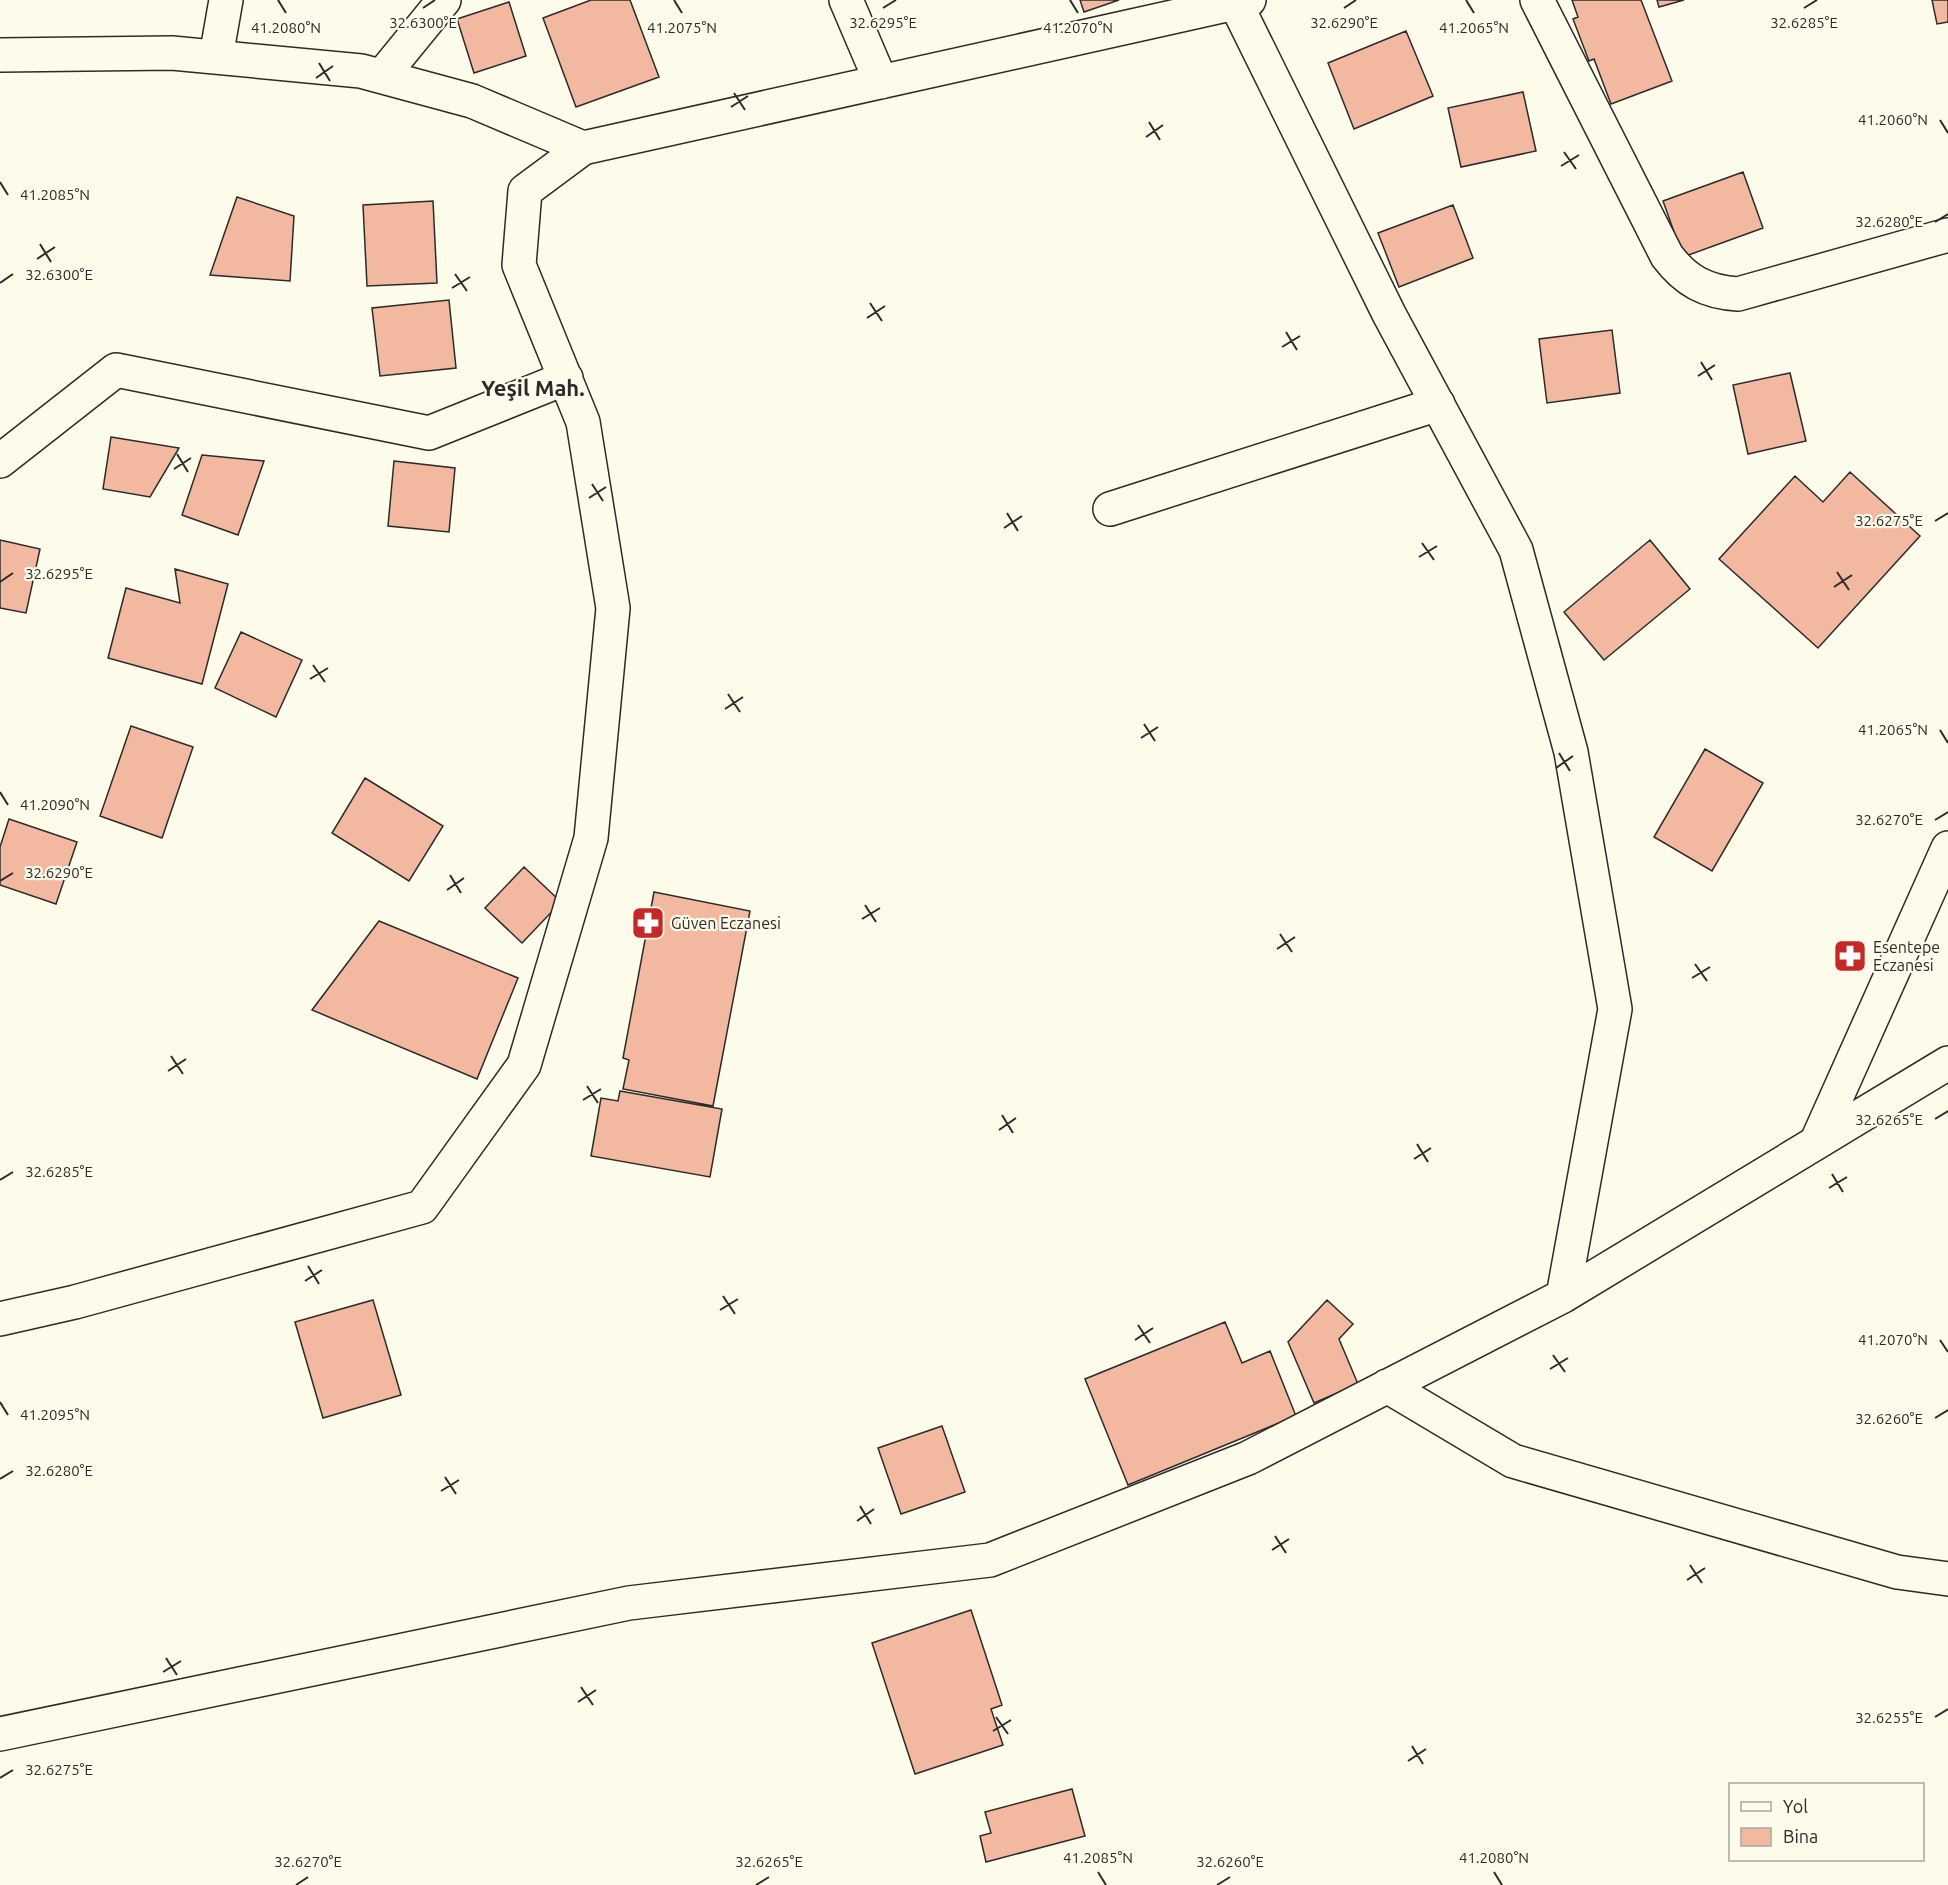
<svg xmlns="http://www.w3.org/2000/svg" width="1948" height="1885" viewBox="0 0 1948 1885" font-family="Ubuntu,sans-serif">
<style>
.building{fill:#f2b8a0;stroke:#2b2b2b;stroke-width:1.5}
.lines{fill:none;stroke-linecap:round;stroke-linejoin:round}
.minor-casing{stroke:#2b2b2b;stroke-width:36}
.minor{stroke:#fdfbea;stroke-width:33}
.ticks{fill:none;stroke:#2b2b2b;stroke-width:2}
.labels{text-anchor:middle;stroke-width:4.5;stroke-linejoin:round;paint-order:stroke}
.poi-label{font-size:16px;fill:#2b2b2b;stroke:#fdfbea;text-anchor:start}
.district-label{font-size:22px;font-weight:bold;fill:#2b2b2b;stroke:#fdfbea}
.ticks-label{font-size:15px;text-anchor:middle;fill:#2b2b2b;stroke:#fdfbea;stroke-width:4.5;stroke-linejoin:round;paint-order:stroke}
</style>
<rect width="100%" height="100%" fill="#fdfbea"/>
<path class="building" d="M591,0H630L659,77L576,107L543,18Z
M1080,0H1119L1084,12Z
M1572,0H1641L1672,81L1611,104L1594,59L1589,61L1573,19L1578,17Z
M1657,0H1684L1659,7Z
M1932,0H1948V22L1937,24Z
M509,2L526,56L474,73L457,19Z
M1406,31L1433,96L1354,129L1328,63Z
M1523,92L1536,151L1461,167L1448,108Z
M1743,172L1763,228L1683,257L1663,201Z
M237,197L294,216L290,281L210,275Z
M433,201L437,283L367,286L363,205Z
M1453,205L1473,258L1399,287L1378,233Z
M449,300L456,368L380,376L372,308Z
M1612,330L1620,393L1547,403L1539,339Z
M1790,373L1806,441L1748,454L1733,385Z
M111,437L179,448L150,497L103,489Z
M202,455L264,461L238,535L182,515Z
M394,461L455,468L449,532L388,526Z
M1850,472L1920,536L1818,648L1719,559L1795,476L1823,502Z
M0,540L40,549L26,613L0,608Z
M1650,540L1690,589L1604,660L1564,612Z
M175,569L228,584L202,684L108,658L126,588L180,603Z
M241,632L302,660L276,717L215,688Z
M131,726L193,747L162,838L100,816Z
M1705,749L1763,783L1712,871L1654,837Z
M365,778L443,826L409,881L332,833Z
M9,819L77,842L56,904L0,885V847Z
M524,867L561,902L522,943L485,908Z
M654,892L750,911L713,1106L623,1089L629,1060L623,1058Z
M379,921L518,978L477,1079L312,1010Z
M620,1091L722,1109L710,1177L591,1156L601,1098L618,1101Z
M373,1300L401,1395L323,1418L295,1322Z
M1327,1300L1353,1324L1339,1339L1358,1384L1314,1403L1288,1342Z
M1225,1322L1242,1363L1270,1351L1296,1416L1128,1485L1085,1379Z
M942,1426L965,1492L901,1514L878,1448Z
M971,1610L1002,1705L991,1709L1003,1745L915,1774L872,1643Z
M1072,1789L1085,1836L986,1862L980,1836L991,1833L985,1812Z"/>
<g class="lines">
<g class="minor-casing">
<path id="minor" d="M846,0L881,82
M1537,0L1667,256C1686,281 1706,292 1738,294L1948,235
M1236,4L1389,314L1516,550L1571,752L1615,1009L1563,1296
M0,55L172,53L361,71L472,101L583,148L1249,0
M216,57L226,0
M382,76L444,0
M0,461L116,370L429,433L566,378
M1110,509L1438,404
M1816,1143L1948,848
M0,1319L75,1302L422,1207L524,1065L591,838L613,608L583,422L519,265L525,191L583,148
M1387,1386L1513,1461L1897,1572L1948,1579
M0,1734L629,1603L990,1560L1248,1458L1563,1296L1948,1063"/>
</g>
<use href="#minor" class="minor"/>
</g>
<path class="ticks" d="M278,0L286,13M674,0L682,13M1070,0L1078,13M1466,0L1474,13M423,8L435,0M883,8L896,0M1344,8L1356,0M1804,8L1817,0M319,63L330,81M316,78L333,66M734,93L745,110M731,107L748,96M1940,120L1948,133M1149,122L1160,140M1146,137L1163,125M1564,152L1576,169M1561,166L1579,155M0,182L8,195M1935,222L1948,214M40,244L51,262M37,259L55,247M455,274L467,291M0,283L13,274M452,288L470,277M870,303L882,321M867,318L885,306M1286,332L1297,350M1282,347L1300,336M1701,362L1712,380M1698,376L1715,365M177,454L188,472M174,469L191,458M592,484L603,501M589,498L606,487M1007,513L1018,531M1935,521L1948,513M1004,528L1022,516M1422,543L1434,560M1419,557L1437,546M1837,572L1849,590M0,582L13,573M1834,587L1852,575M313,665L325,682M310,679L328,668M728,694L740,712M725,709L743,697M1144,724L1155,741M1940,730L1948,743M1141,738L1158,727M1559,753L1570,771M1556,768L1573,756M0,792L8,805M1935,820L1948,812M450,875L461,893M0,881L13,873M447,890L464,878M865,905L876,922M862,919L880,908M1280,934L1292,952M1277,949L1295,937M1695,964L1707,981M1692,978L1710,967M171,1056L183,1074M168,1071L186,1059M587,1086L598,1103M583,1100L601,1089M1002,1115L1013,1133M1935,1119L1948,1111M999,1130L1016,1118M1417,1144L1428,1162M1414,1159L1431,1148M1832,1174L1843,1192M0,1180L13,1172M1829,1188L1847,1177M308,1266L319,1284M305,1281L322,1270M723,1296L735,1314M720,1310L738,1299M1138,1325L1150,1343M1135,1340L1153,1328M1940,1340L1948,1352M1553,1355L1565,1372M1550,1369L1568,1358M0,1402L8,1415M1935,1418L1948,1410M445,1477L456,1494M0,1479L13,1471M441,1491L459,1480M860,1506L871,1524M857,1521L874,1509M1275,1536L1286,1553M1272,1550L1289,1539M1690,1565L1702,1583M1687,1580L1705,1568M166,1658L177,1675M163,1672L181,1661M581,1687L593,1705M578,1702L596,1690M996,1717L1008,1734M1935,1717L1948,1709M993,1731L1011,1720M1412,1746L1423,1764M1408,1761L1426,1749M0,1778L13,1770M1098,1872L1106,1885M1494,1872L1502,1885M296,1885L308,1877M756,1885L769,1877M1217,1885L1230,1877"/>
<defs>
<g id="pharmacy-square" transform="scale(1.725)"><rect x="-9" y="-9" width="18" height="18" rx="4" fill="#c62828" stroke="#fdfbea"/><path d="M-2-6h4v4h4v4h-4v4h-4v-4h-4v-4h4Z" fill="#fff"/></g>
</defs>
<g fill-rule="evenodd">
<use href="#pharmacy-square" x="648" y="923"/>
<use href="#pharmacy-square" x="1850" y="956"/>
</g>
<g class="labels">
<g class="poi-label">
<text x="671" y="929">Güven Eczanesi</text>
<text x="1873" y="953">Esentepe<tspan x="1873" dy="18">Eczanesi</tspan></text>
</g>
<g class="district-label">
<text x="533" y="396">Yeşil Mah.</text>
</g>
</g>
<g class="ticks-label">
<text x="423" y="28">32.6300°E</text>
<text x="883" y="28">32.6295°E</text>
<text x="1344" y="28">32.6290°E</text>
<text x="1804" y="28">32.6285°E</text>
<text x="1474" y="33">41.2065°N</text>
<text x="286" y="33">41.2080°N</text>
<text x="682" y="33">41.2075°N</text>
<text x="1078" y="33">41.2070°N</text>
<text x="1893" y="125">41.2060°N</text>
<text x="55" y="200">41.2085°N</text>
<text x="1889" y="227">32.6280°E</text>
<text x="59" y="280">32.6300°E</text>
<text x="1889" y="526">32.6275°E</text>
<text x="59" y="579">32.6295°E</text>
<text x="1893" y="735">41.2065°N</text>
<text x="55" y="810">41.2090°N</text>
<text x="1889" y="825">32.6270°E</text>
<text x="59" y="878">32.6290°E</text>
<text x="1889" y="1125">32.6265°E</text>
<text x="59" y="1177">32.6285°E</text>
<text x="1893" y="1345">41.2070°N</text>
<text x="55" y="1420">41.2095°N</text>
<text x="1889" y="1424">32.6260°E</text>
<text x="59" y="1476">32.6280°E</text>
<text x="1889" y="1723">32.6255°E</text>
<text x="59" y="1775">32.6275°E</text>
<text x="1098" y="1863">41.2085°N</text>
<text x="1494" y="1863">41.2080°N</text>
<text x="308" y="1867">32.6270°E</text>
<text x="769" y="1867">32.6265°E</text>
<text x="1230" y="1867">32.6260°E</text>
</g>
<rect x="1729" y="1783" width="195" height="78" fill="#fdfbea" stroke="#a9a89e" stroke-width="1.5"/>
<rect x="1741" y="1802" width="30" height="9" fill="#fdfbea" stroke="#a9a89e" stroke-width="1.5"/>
<text x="1783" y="1813" font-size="18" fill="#2b2b2b">Yol</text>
<rect x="1741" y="1828" width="30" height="18" fill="#f2b8a0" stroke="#a9a89e" stroke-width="1.5"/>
<text x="1783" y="1843" font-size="18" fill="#2b2b2b">Bina</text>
</svg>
